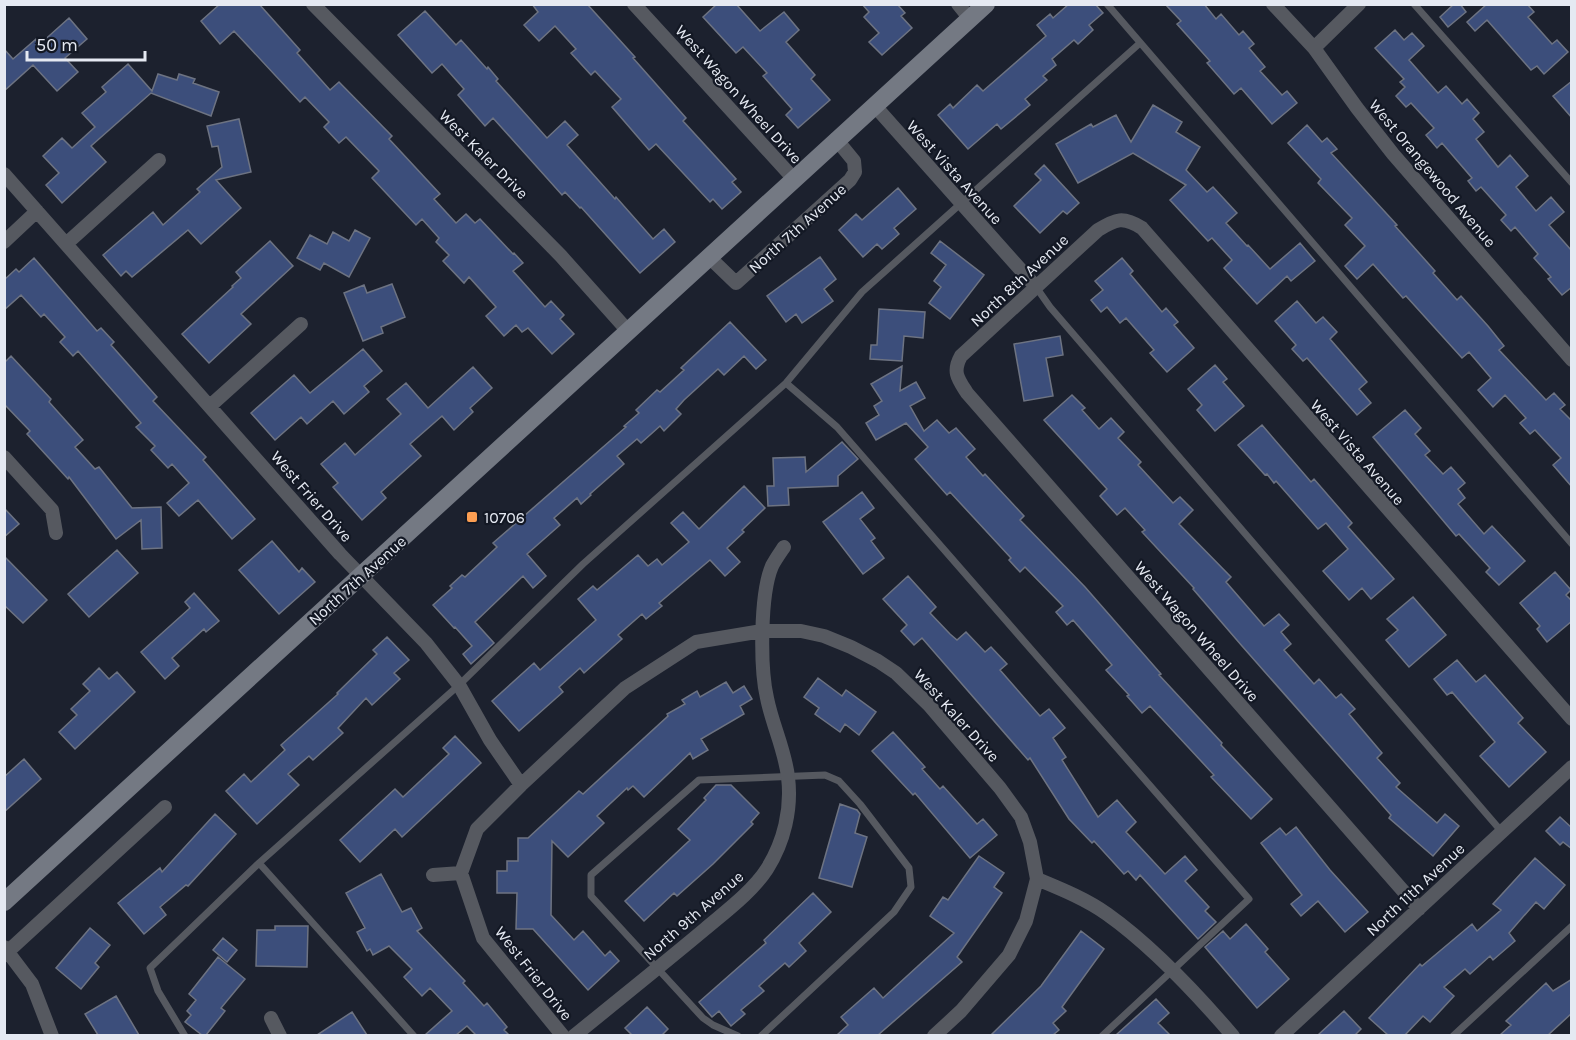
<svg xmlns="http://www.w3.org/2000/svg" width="1576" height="1040" viewBox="0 0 1576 1040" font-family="Karla,sans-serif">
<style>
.building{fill:#3c4e7b;stroke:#6d7382;stroke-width:1.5}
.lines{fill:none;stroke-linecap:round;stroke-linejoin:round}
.lane{stroke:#565960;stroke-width:7}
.street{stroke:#565960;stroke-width:14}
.secondary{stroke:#747983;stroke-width:18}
.poi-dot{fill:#fc9e52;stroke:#131824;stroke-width:2}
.labels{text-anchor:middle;stroke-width:4.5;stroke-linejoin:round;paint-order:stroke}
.street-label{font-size:16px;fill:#e5e9f2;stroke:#131824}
.poi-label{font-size:16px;fill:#e5e9f2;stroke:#131824;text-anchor:start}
</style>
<rect width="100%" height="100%" fill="#1c212e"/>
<path class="building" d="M220,4H259L300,50L297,53L330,90L339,82L392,136L389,139L440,194L434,199L456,223L466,214L475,223L480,219L513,254L514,253L523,263L513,271L545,307L551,301L564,315L560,319L574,334L552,354L528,328L522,332L516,325L504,336L486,316L496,307L469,277L464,283L443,261L449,255L436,242L439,238L422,219L416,225L372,178L379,171L346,137L339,143L324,127L329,122L305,97L300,102L234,31L220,44L201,21Z
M532,4H587L635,57L633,58L686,118L683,121L736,179L732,182L741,192L722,209L713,199L710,202L656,144L649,150L612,107L621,99L595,71L591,75L571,53L576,49L555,26L539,41L524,25L538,12Z
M717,4H736L760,31L784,12L799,30L786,42L815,75L811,79L830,100L798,128L786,115L792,109L763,76L767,73L743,47L736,53L703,17Z
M862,4H897L905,13L901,16L912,28L882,55L869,42L879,33L864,17L869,12Z
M1069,4H1095L1103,13L1089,25L1093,30L1078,44L1074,40L1052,59L1056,65L1043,76L1047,80L1025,99L1030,105L1001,129L997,124L968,149L938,115L950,104L953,108L977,85L983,91L1046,36L1037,25L1050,14L1053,18Z
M1165,4H1204L1216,19L1221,14L1239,35L1243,31L1254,44L1249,48L1265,67L1260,71L1282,95L1287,91L1297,103L1272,124L1241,88L1234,94L1207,63L1210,61L1177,24L1181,21Z
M1454,4H1460L1466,12L1448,27L1440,17Z
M1487,4H1527L1534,12L1528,17L1552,44L1557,40L1568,52L1544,74L1537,66L1531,70L1487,20L1475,31L1467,22Z
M425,11L456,45L461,40L487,69L488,67L498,79L496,81L547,138L565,121L578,135L567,145L615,199L616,197L653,239L664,229L675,242L640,273L581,207L580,208L565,192L562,195L493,118L485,126L458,95L464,89L442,64L432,73L398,35Z
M69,18L87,39L65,58L78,72L57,91L33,65L4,91V49L13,59L36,39L40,44Z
M1395,30L1404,40L1412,33L1424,46L1409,60L1438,93L1446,86L1462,104L1467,99L1479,113L1473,119L1484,132L1476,139L1498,167L1510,155L1528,176L1516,187L1536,211L1551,197L1564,212L1549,225L1572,251V287L1562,295L1548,279L1551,277L1534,258L1538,254L1515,227L1511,231L1501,220L1506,215L1481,187L1476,191L1468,181L1472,178L1442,143L1437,148L1426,135L1434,128L1411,103L1406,107L1396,96L1405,87L1400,82L1404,79L1375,48Z
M128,64L152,91L158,74L177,80L179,74L195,79L193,83L219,92L211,116L151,93L91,146L106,162L62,203L46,185L59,173L43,156L62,138L72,148L95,127L82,113L106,92L102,87Z
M1572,81V118L1553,96Z
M1153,105L1182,122L1176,132L1200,147L1186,170L1207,192L1213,187L1237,213L1226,223L1247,246L1248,245L1270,269L1300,243L1315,261L1291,281L1287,276L1257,304L1224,268L1232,260L1212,238L1208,241L1170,200L1186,185L1133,153L1078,183L1056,144L1091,124L1093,127L1116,115L1131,142Z
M239,119L251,172L216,180L241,208L201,244L188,230L132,277L126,271L121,276L103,255L153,212L163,225L200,192L197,189L222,167L218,146L212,147L207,126Z
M1307,125L1322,142L1327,138L1337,149L1331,153L1397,225L1395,226L1435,271L1433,273L1457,300L1461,296L1488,326L1504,346L1499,350L1546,400L1554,393L1565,405L1560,409L1572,421V487L1553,465L1561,458L1535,430L1530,434L1520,423L1526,418L1505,395L1493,407L1478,390L1491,378L1469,352L1462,358L1406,296L1403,298L1373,264L1357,279L1345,266L1365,246L1345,225L1352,218L1318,183L1321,179L1288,143Z
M1044,165L1079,203L1067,214L1063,211L1040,233L1014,206L1041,180L1035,174Z
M898,188L916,209L894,228L899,234L882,249L877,244L863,257L839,230L856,214L862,220Z
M355,230L370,238L349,277L324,263L320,270L297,258L310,235L327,244L333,232L349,241Z
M270,241L293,266L241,314L251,324L209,363L182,334L233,287L232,286L241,278L236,272Z
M940,241L984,275L950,319L929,303L941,287L934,281L946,265L931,253Z
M820,257L836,279L824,289L833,301L802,323L796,314L786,322L767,296Z
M34,258L97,331L101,328L114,342L111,345L157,397L153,401L206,457L203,460L255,519L232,539L198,500L179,516L167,503L189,483L172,464L168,468L151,450L155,446L136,427L141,423L78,351L73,356L60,342L65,337L44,314L41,317L21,295L4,310V280L16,269L19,272Z
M1122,258L1133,271L1130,274L1162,312L1166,308L1178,322L1174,325L1194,348L1167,372L1150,353L1154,350L1126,318L1120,323L1107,307L1101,312L1091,300L1103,290L1095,281Z
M392,284L405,317L381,327L383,333L363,341L344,293L364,285L367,293Z
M1297,301L1316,323L1323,317L1337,332L1330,339L1367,382L1359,389L1371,403L1357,415L1307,358L1303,361L1292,349L1296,345L1275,321Z
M879,309L925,312L923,338L904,336L902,361L870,359L871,345H877Z
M730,322L766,360L756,369L744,356L724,375L718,369L684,400L676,409L681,414L664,431L660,426L641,443L637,439L617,456L624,464L590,494L591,495L581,504L577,498L554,518L560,525L527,554L546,576L533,588L523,576L475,622L494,643L471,664L463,654L472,646L455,627L454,628L433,605L452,588L450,586L462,575L465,577L497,547L493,543L626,427L624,426L639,413L636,410L657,390L660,392L684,370L681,368Z
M1060,336L1063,355L1046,358L1053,396L1024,401L1014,344Z
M363,349L382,371L364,386L369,392L344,414L333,401L307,424L301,417L275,440L251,413L294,375L310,393Z
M11,356L51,399L49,402L83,440L75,447L95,469L99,467L132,508L161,507L162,548L142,549L141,520L116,539L69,477L68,479L27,434L30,431L4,404V363Z
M1215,365L1227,379L1223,382L1244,406L1215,431L1197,410L1202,405L1188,389Z
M902,366L900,391L916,382L925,398L910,406L924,431L937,420L949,433L956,428L975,449L966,457L983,476L985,474L1024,516L1020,520L1085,587L1161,674L1159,675L1222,743L1221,745L1272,799L1251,819L1211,777L1214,775L1150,706L1142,713L1127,696L1129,695L1106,670L1112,665L1073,620L1067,625L1056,612L1063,606L1025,567L1020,572L1009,560L1011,558L950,492L947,495L915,459L928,447L906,423L876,440L866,423L879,415L874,406L882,401L871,384Z
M473,367L492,388L470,408L473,412L454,430L442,416L410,444L421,456L381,492L386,498L362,520L333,487L338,483L321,464L345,443L355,455L401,414L387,399L406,383L428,408Z
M1072,395L1085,408L1082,410L1099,429L1111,418L1124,432L1118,438L1141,462L1138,465L1173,503L1180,497L1193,510L1179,524L1231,577L1226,582L1264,626L1279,614L1289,625L1281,632L1291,644L1284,650L1314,684L1319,679L1336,698L1341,694L1355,709L1349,714L1382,753L1377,758L1400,783L1396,787L1437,823L1445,814L1459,826L1433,856L1389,818L1391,815L1242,646L1193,589L1194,588L1142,532L1145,530L1125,508L1117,515L1100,496L1107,489L1044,420Z
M1405,410L1421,428L1415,434L1430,451L1425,455L1443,474L1451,467L1465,483L1458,489L1465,498L1458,504L1484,534L1492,526L1525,561L1499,585L1486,572L1490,568L1459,534L1456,536L1373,437Z
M1262,425L1311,482L1314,479L1352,523L1348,527L1394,579L1371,599L1362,588L1349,600L1323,571L1348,549L1326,523L1318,529L1276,481L1274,483L1267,474L1265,475L1238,445Z
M842,442L858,459L838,476V486L788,488L789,505L768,506L767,486H774L773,458L805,457L806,472Z
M744,486L765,508L742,530L744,532L727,548L740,562L725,576L710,560L659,603L662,606L646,619L642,614L618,635L622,639L584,673L580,668L559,687L563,692L519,731L492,701L534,663L540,670L596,620L578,599L593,586L597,590L638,555L648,566L657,559L662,565L689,542L671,523L683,512L699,529Z
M862,492L874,508L860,519L875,538L871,541L884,558L863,574L823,522Z
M4,508L19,524L4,537Z
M272,541L299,572L302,568L315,582L279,614L239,570Z
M117,550L138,573L89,617L68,594Z
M4,556L47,600L23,623L4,605Z
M1555,572L1571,590L1566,595L1572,601V621L1547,642L1537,629L1540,626L1520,603Z
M908,576L936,607L930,613L950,634L957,640L966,632L985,652L991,647L1007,664L1000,670L1040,716L1049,709L1065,728L1053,738L1066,757L1062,760L1098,817L1117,800L1136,822L1126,832L1165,874L1185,856L1197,870L1185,881L1209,907L1205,911L1216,922L1198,939L1140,875L1136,880L1128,871L1124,874L1094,841L1092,843L1069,819L1030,758L1028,760L922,638L914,645L901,631L907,625L883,599Z
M194,593L219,621L206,632L204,629L172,658L179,666L165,679L141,652L190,608L185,602Z
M1413,597L1446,635L1409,667L1386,640L1398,630L1387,619Z
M387,637L409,660L394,673L400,679L372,705L366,698L338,728L343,733L313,760L309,756L288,774L299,785L257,824L226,791L244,774L251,782L285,750L281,745L338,694L337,693L377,654L373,650Z
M1457,660L1476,682L1485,675L1523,718L1518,723L1546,752L1509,787L1480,756L1495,742L1452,692L1447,695L1434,679Z
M99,668L109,679L117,672L135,692L75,749L59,732L77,715L71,709L90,691L83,684Z
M818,678L842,696L846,690L876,712L859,735L845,724L840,732L815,714L819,708L804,697Z
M726,682L733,693L744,686L752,699L740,706L744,714L701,739L708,750L693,759L690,753L644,797L633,786L628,790L627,788L597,816L604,823L568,857L552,841L551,915L574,940L583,931L605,956L610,951L619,961L588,990L533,929H516L517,893H497V871H507V861H518V838H528L579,791L583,794L668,716L667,714L685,704L682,700L697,691L700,697Z
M893,732L925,767L922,769L940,789L943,786L977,824L983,819L997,835L970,858L915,793L913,795L872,751Z
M455,736L481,763L402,837L395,829L360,862L340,840L395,789L403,797L449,754L443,748Z
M24,759L41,779L4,812V777Z
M716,785H731L759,813L751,822L753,824L713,864L677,896L674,893L644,921L625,901L690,840L678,829L706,800L704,798Z
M840,804L857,810L860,814L855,833L867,837L852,887L819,878Z
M215,814L236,834L188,886L186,885L160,907L166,915L144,934L118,903L160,868L162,872Z
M1560,817L1572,828V849L1563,842L1560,845L1546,831Z
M1296,827L1330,870L1368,912L1345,932L1318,901L1301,916L1291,904L1302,895L1261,843L1280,828L1286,835Z
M979,856L1004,873L994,887L1002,893L957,957L962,962L878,1035H837L848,1025L841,1017L874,988L883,998L954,933L930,916L943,897L948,900Z
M1535,858L1565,885L1544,909L1536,902L1509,933L1515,941L1493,960L1490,956L1470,974L1465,969L1444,987L1454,996L1430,1022L1423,1016L1405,1035H1388L1369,1018L1420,964L1422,966L1472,924L1477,931L1501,910L1493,904Z
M381,874L402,912L411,908L422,928L417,931L465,981L463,983L484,1006L487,1003L507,1027L504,1030L509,1035H476L467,1026L456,1035H425L452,1011L430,988L422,996L404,977L412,969L389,946L373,955L370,949L367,951L357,932L365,928L346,893Z
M813,893L831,912L799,943L806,951L789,967L785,963L759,986L764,991L741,1010L745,1014L731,1026L719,1011L712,1017L699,1002L766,943L764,940Z
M1246,924L1268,949L1265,952L1289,979L1257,1008L1205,947L1223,931L1230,939Z
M275,926H308L307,967L256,966L257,930H275Z
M90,928L110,945L95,963L99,967L81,989L56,968Z
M1081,931L1104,949L1062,1007L1066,1011L1053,1023L1059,1030L1053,1035H991L1041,986Z
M223,938L237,950L227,962L213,950Z
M218,957L245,979L221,1008L225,1011L206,1035H202L185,1022L191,1015L187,1011L196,1000L189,994Z
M1572,979V1013L1548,1035H1500L1511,1025L1506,1021L1546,983L1553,991Z
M116,996L139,1035H98L85,1014Z
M1156,999L1169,1013L1158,1023L1170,1035H1116Z
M647,1007L668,1029L662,1035H632L625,1028Z
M1344,1011L1361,1029L1355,1035H1318Z
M352,1012L367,1035H317Z"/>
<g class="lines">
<path class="lane" d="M1107,4L1572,544
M1414,4L1572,183
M1036,287L1050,307L1502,832
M786,383L837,427L1249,899L1102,1036
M259,863L414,1036
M185,1036L158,991L150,968L259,863L459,685L583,564L786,383L862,292L1140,43
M738,1036L713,1025L703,1018L591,896V875L699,780L825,775L839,781L860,804L909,868L911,887L894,912L761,1036
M1453,1036L1572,926"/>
<path class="street" d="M313,4L561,256L628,331
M634,4L794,179
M958,4L970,19
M1273,4L1314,48L1357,108L1393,154L1572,360
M1314,48L1359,4
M874,105L1036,287
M4,174L340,554L426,643L459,685L490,740L521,785
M4,242L37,211
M66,244L159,160
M708,256L736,283L850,180L855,172L854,161L836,139
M210,406L301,324
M4,457L52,510L56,533
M433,875L461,873
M1419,909L967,393C958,379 952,372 961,356L1098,230C1116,219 1123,216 1142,228L1572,719
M4,947L32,984L52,1036
M4,955L165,807
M271,1018L280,1036
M563,1036L483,938L461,873L477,829L521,785L625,688L696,642L762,631H801L824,636L851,647L878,661L896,673L929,705L1000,788L1021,817L1030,842L1037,879C1061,889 1086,899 1107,914C1152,946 1197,994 1233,1036
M574,1036C618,1000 662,965 705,929C725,912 753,891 767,869C784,842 792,809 788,777C785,750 772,724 767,698C760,668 760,594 772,566C775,560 780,553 784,547
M934,1036L961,1011L1009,955L1026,921L1037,879
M1281,1036L1572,767"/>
<path class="secondary" d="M4,902L986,4"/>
</g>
<rect class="poi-dot" x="466" y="511" width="12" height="12" rx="3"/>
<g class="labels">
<g class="street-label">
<text transform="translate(739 94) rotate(48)" y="6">West Wagon Wheel Drive</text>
<text transform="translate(484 154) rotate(45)" y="6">West Kaler Drive</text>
<text transform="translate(955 172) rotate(48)" y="6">West Vista Avenue</text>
<text transform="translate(1433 173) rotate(50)" y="6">West Orangewood Avenue</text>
<text transform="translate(797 228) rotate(-42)" y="6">North 7th Avenue</text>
<text transform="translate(1019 280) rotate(-43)" y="6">North 8th Avenue</text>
<text transform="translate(1358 452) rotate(49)" y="6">West Vista Avenue</text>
<text transform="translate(312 496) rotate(49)" y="6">West Frier Drive</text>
<text transform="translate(357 580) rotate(-42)" y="6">North 7th Avenue</text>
<text transform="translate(1197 631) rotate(49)" y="6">West Wagon Wheel Drive</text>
<text transform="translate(957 715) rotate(48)" y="6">West Kaler Drive</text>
<text transform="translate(1415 889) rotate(-43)" y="6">North 11th Avenue</text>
<text transform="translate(693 915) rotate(-41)" y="6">North 9th Avenue</text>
<text transform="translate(534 973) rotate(52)" y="6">West Frier Drive</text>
</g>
<g class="poi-label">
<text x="484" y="523">10706</text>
</g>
</g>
<rect width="1576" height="1040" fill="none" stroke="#e5e9f2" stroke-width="12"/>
<path d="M27 51v9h118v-9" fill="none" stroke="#e5e9f2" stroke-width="3"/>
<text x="36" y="51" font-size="18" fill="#e5e9f2" stroke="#131824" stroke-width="4.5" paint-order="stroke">50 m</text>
</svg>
